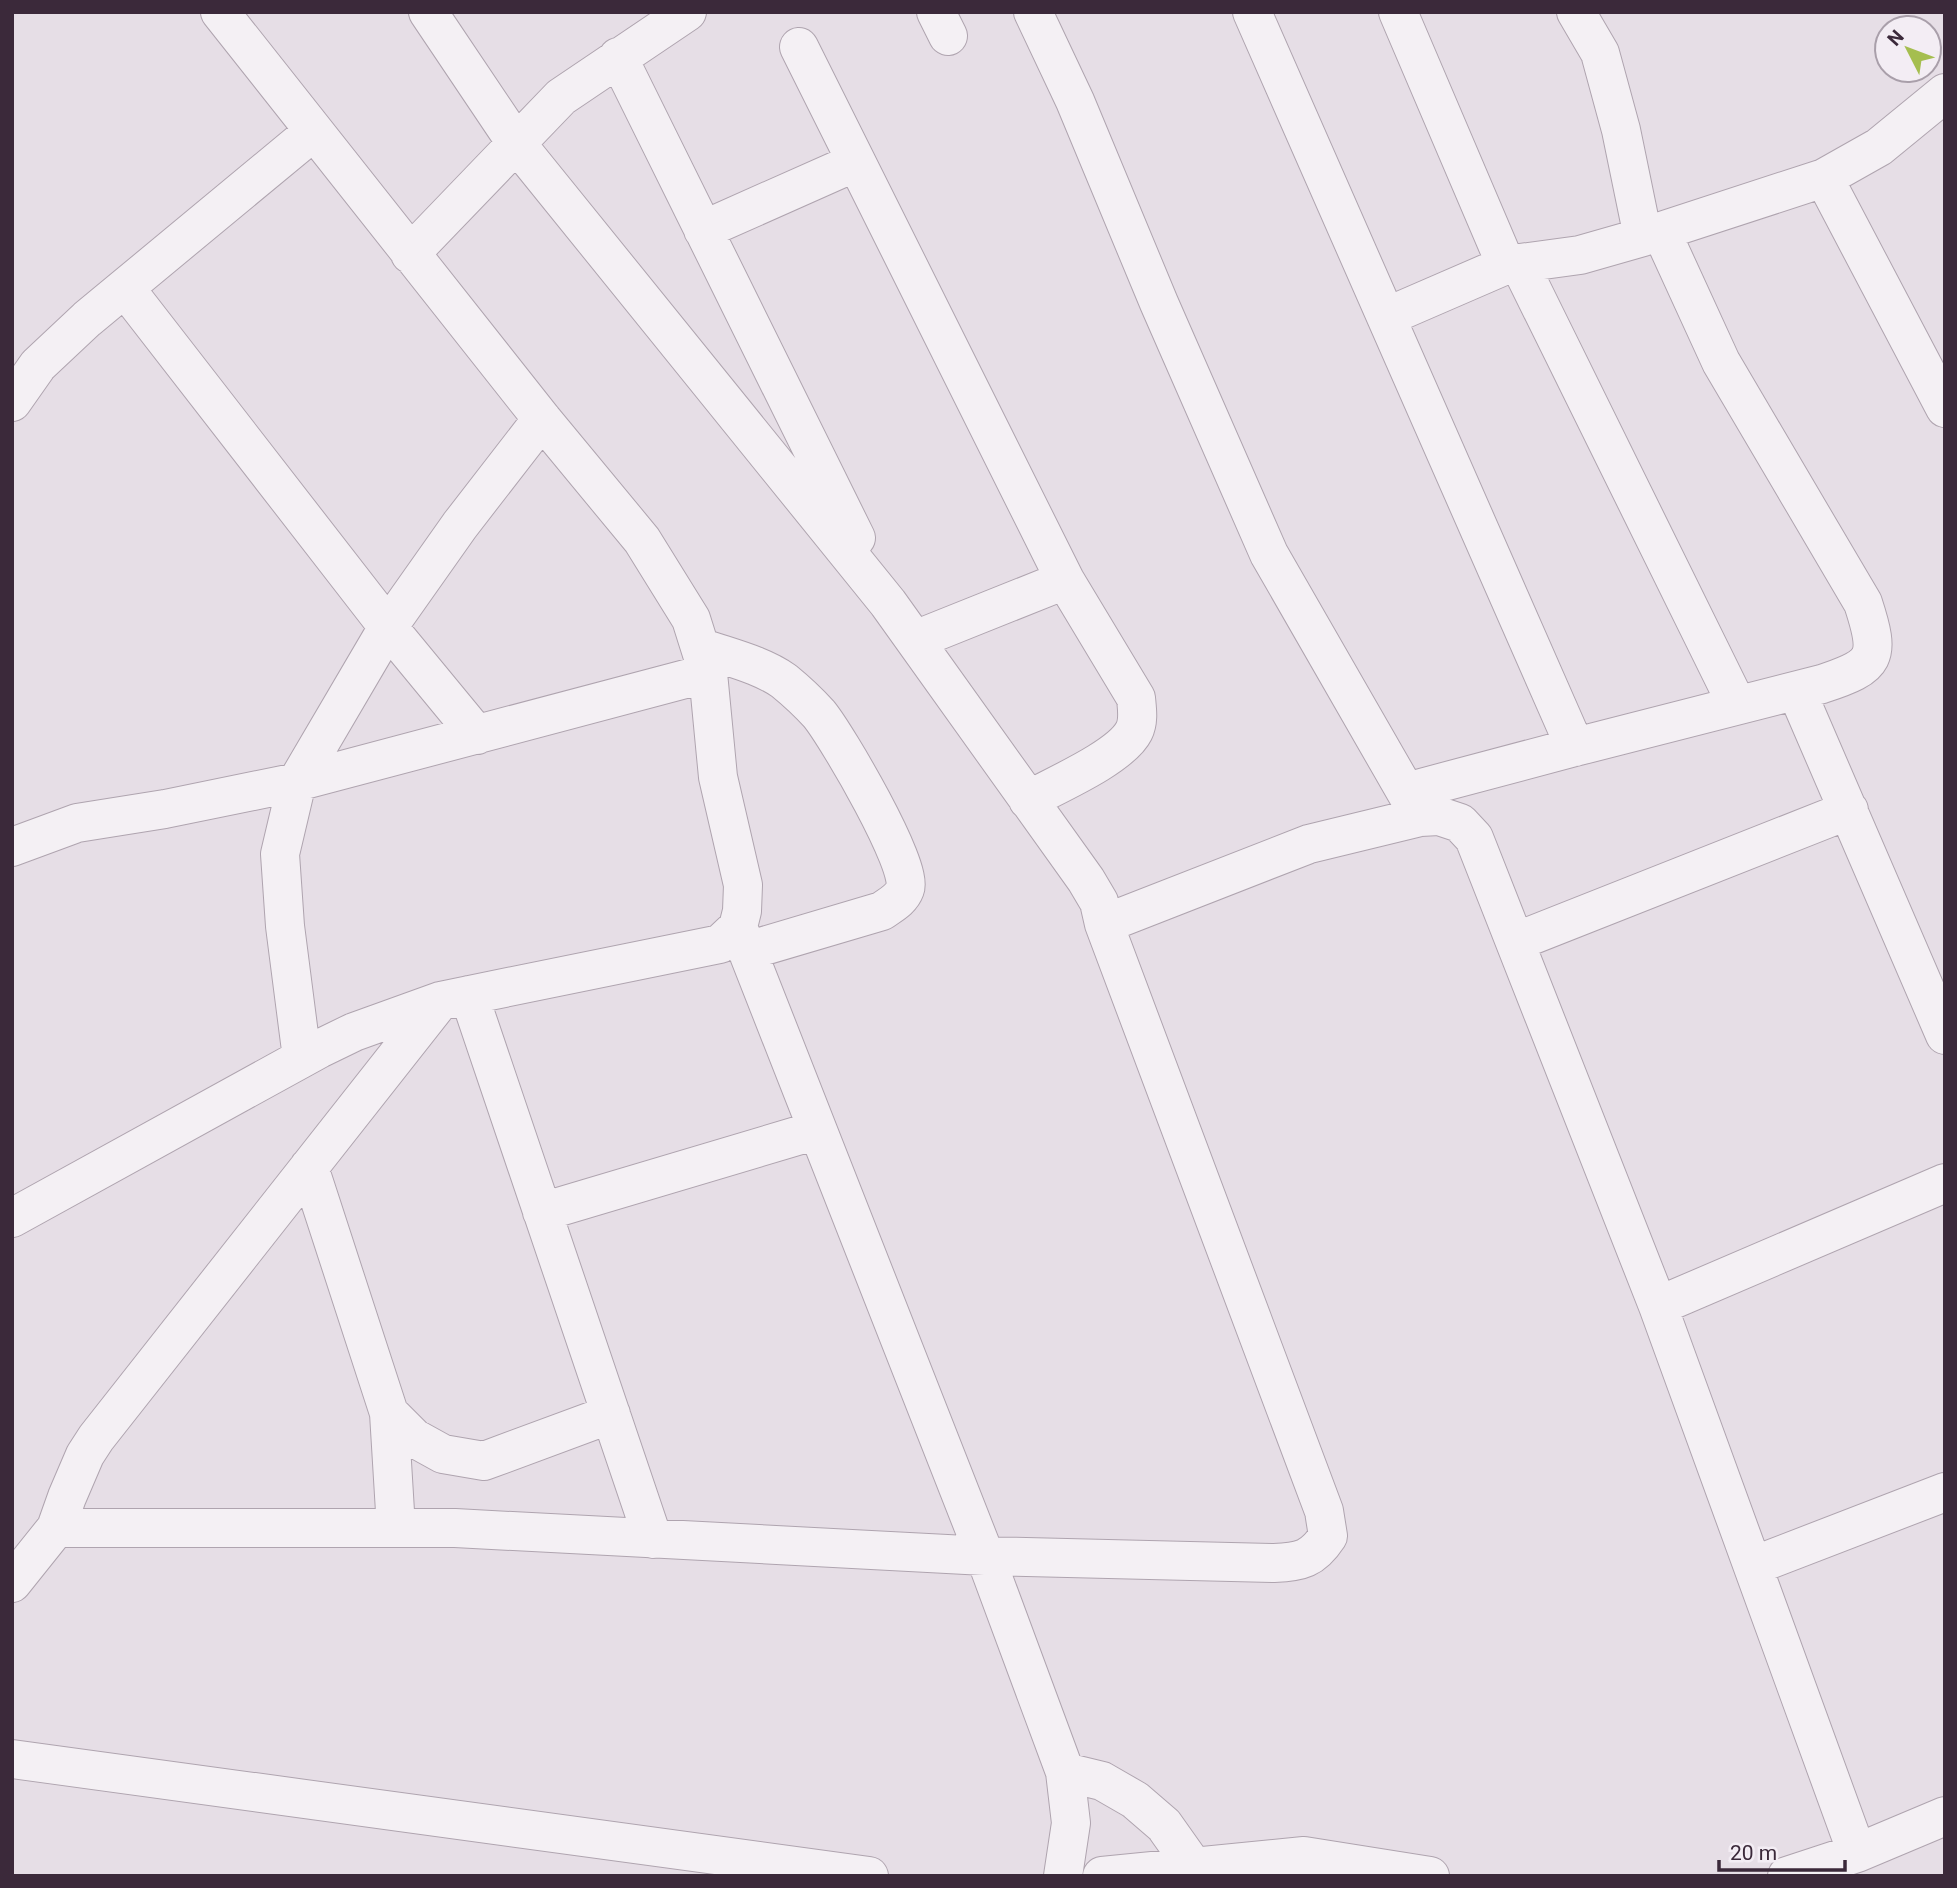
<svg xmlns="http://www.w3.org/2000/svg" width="1957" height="1888" viewBox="0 0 1957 1888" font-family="Roboto,sans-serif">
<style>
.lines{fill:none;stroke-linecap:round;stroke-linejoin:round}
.minor-casing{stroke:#afa4af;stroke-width:40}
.minor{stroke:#f4f0f4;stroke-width:38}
</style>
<rect width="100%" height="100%" fill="#e6dee6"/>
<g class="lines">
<g class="minor-casing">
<path id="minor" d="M936,12L948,36
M1033,12L1075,101L1159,303L1269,554L1419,815
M1252,12L1575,747
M1398,12L1506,265
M1576,12L1600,53L1621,130L1643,237
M799,47L1065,580L1136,698C1137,709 1139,721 1134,731C1121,757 1056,785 1028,800
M618,57L856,538
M1824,178L1945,408
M703,230L856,162
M410,254L561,97L687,12
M1519,263L1737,705
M125,288L388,627L477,735
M1386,317L1506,265L1580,255L1643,237L1824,178L1879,147L1945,93
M12,402L38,365L87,319L314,131
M915,640L1065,580
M700,647C727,657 760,664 784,681C795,690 809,703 819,714C837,736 914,867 905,889C901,900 890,905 882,911L747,951
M1797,692L1945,1035
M1406,792L1575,747L1822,684C1877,666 1881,658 1863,603L1721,362L1661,231
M12,847L77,823L165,809L297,782L708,673
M1104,924L1309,844L1420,817L1439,816L1460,823L1474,838L1658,1306L1857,1853
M738,927L985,1556L1065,1772L1071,1823L1063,1876
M1515,942L1849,810
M469,995L653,1539
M302,1058L285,926L280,854L297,782L388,627L460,525L542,419
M309,1167L389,1413L396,1528
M542,1212L817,1130
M12,1218L319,1049L354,1032L440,1001L720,944L738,927L742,911L743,885L718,777L708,673L691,619L642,540L542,419L220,12
M1658,1306L1945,1183
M389,1413L414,1438L443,1454L484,1461L611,1414
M56,1528H455L985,1556L1274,1563C1301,1562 1313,1559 1328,1536L1324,1511L1104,924L1099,902L1086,880L888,603L516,143L428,12
M1753,1566L1945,1492
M12,1583L56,1528L67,1497L85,1455L96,1438L440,1001
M12,1759L869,1876
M1065,1772L1102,1781L1135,1800L1164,1825L1193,1866
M1102,1876L1304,1856L1430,1876
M1787,1876L1857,1853L1945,1816"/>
</g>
<use href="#minor" class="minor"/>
</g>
<rect width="1957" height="1888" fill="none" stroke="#3b293a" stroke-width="28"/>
<g transform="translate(1908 49) rotate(312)"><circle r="33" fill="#f3edf4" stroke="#a99faa" stroke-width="2"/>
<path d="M0-5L12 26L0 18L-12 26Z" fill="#a5be4f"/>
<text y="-10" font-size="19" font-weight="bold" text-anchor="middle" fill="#3b293a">N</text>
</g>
<path d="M1719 1860v10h126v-10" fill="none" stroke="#3b293a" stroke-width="3.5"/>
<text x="1730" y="1860" font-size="21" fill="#3b293a" stroke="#f3edf4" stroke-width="5" paint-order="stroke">20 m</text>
</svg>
